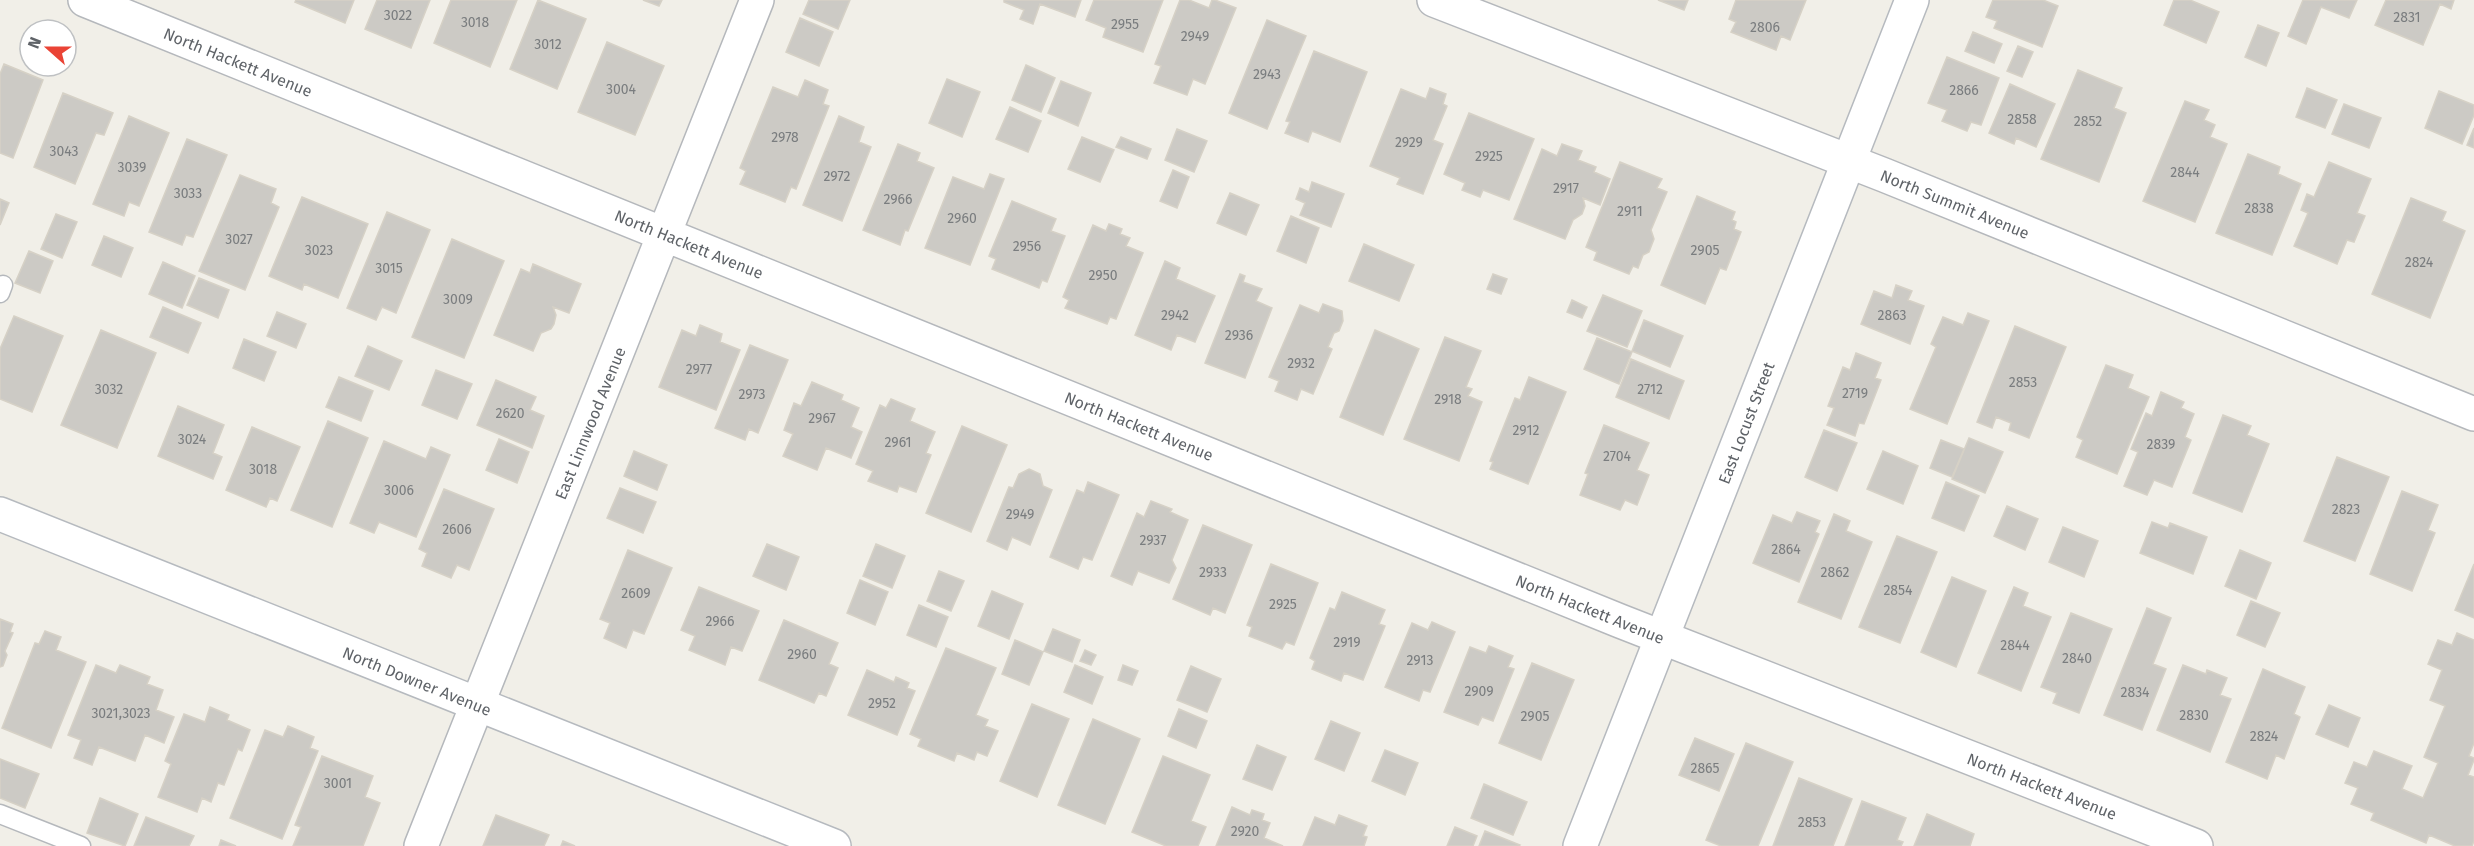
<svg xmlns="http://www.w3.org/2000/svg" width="2474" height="846" viewBox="0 0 2474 846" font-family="'Fira Sans',sans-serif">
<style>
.building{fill:#cccac5;stroke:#d6d1c6;stroke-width:1.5}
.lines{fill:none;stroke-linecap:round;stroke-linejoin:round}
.lane-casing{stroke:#b5b8bc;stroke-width:21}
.street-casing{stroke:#b5b8bc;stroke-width:36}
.secondary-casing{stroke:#b6babf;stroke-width:36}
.lane{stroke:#fff;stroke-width:18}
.street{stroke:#fff;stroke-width:33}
.secondary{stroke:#fff;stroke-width:33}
.labels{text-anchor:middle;stroke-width:4.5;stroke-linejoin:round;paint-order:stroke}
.number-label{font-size:14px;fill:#7a7d7f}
.street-label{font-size:16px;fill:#5f6368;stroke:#fff}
</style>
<rect width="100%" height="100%" fill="#f1efe8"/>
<path class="building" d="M296,0H354L345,23L295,2Z
M377,0H430L411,48L365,29Z
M451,0H517L490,67L434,43Z
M538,0L586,19L557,89L510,69Z
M643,0H662L659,6Z
M809,0H850L838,29L803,14Z
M1004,0H1081L1075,17L1040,4L1033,24L1020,19L1024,10L1004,2Z
M1094,0H1163L1143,52L1103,37L1106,28L1086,20Z
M1180,0H1189L1209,8L1212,0H1215L1236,8L1205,84L1193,79L1187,95L1154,83L1161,66L1155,64Z
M1658,0H1688L1684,10Z
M1736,0H1806L1790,40L1781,36L1776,50L1731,32L1736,22L1729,19Z
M1993,0H2043L2058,6L2042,47L1994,28L1997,21L1986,17Z
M2174,0H2190L2219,12L2206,43L2164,25Z
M2303,0H2357L2349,18L2321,7L2306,44L2288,36Z
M2386,0H2454L2451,9L2440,4L2423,45L2375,25Z
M800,18L833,32L819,66L786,52Z
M1267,20L1306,36L1267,129L1229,113Z
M2258,25L2279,33L2266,66L2245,57Z
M1973,32L2002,44L1994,63L1965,51Z
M607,42L664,66L635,135L578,112Z
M2018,46L2033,52L2022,77L2007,71Z
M1314,51L1367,72L1340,142L1312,131L1308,142L1285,133L1290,122L1286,121Z
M1947,57L1999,78L1981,125L1971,122L1967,131L1942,121L1947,110L1928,103Z
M4,64L43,80L13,158L0,153V74Z
M1026,65L1055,78L1041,112L1012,100Z
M2078,70L2122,88L2114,108L2126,113L2099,182L2041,159Z
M947,79L980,92L962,137L929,123Z
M805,80L828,90L823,104L829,106L796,189L791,187L785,202L740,184L746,171L740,168L773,87L798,97Z
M1061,81L1091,93L1078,126L1048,113Z
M2010,84L2055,104L2036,147L2016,138L2014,144L1989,133Z
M1430,88L1446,94L1443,104L1447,106L1433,140L1443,144L1423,194L1397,184L1400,178L1370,166L1401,89L1426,99Z
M2307,88L2337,100L2325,128L2296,117Z
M2439,91L2474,105V115L2462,144L2425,128Z
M63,93L113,113L104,135L96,133L75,184L34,167Z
M2185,101L2209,110L2204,120L2215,125L2210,137L2227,144L2195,222L2143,201Z
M2344,104L2381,118L2369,148L2332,134Z
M1010,107L1041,121L1028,152L996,139Z
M1469,113L1534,139L1509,200L1483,190L1480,197L1462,190L1465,183L1444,174Z
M129,116L169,133L139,206L129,202L124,216L93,204Z
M839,116L864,127L859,142L871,147L842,221L803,205Z
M2474,128V148L2467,145Z
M1177,129L1207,141L1194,172L1165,160Z
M1082,137L1114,150L1100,182L1068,169Z
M1121,137L1151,149L1147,159L1116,147Z
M187,139L227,155L193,237L186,235L182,245L149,232Z
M898,144L920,153L917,161L934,168L908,231L905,230L900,245L863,230Z
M1562,144L1582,151L1578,160L1596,167L1594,172L1610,179L1600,205L1583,198L1585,206L1582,214L1573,220L1565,239L1514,219L1542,149L1557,156Z
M2248,154L2280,167L2278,174L2301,184L2272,255L2216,233Z
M1620,162L1662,179L1657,188L1667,192L1651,230L1654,239L1649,252L1643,255L1638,268L1633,266L1629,274L1594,260L1597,252L1586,247Z
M2329,162L2371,179L2357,213L2365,216L2354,242L2347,240L2337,264L2294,246L2308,213L2301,210L2307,194L2314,197Z
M1173,170L1189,177L1177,208L1160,201Z
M990,174L1004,179L970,265L925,248L953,177L984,189Z
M240,175L276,189L271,203L279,207L245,290L199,271Z
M1312,182L1344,194L1331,227L1300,215L1305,203L1296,199L1300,188L1309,192Z
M1230,193L1259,205L1246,235L1217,223Z
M1697,196L1735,212L1732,220L1736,222L1734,229L1741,232L1726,270L1720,268L1705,304L1661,285Z
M302,197L368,224L338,298L304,284L302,290L269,276Z
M2411,198L2446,212L2442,221L2465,231L2430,318L2372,294Z
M0,199L9,203L0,225Z
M1012,201L1056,219L1051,231L1065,236L1047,282L1042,280L1039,288L992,269L996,259L989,256Z
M387,212L430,230L396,313L382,307L376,320L347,308Z
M56,214L77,222L62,258L41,249Z
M1291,216L1319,228L1306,263L1277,251Z
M1109,224L1122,229L1120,234L1130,238L1126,246L1143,253L1116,319L1110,317L1107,324L1065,308L1069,300L1063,297L1093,225L1106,231Z
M104,236L133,248L121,277L92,265Z
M452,239L504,261L464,358L412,337Z
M1364,244L1414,265L1399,301L1349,281Z
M29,251L53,261L40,293L15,283Z
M1165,261L1180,268L1176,279L1215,296L1195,342L1177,335L1171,350L1135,335Z
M163,262L195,276L182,308L149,294Z
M533,264L581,284L569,313L553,307L556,315L554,324L551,329L541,333L533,351L494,335L521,269L530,273Z
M1240,274L1245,276L1243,282L1262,289L1256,301L1272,308L1245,378L1205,363Z
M1493,274L1507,279L1501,294L1487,289Z
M199,278L229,290L218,318L187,305Z
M1896,285L1912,291L1908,300L1924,306L1910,344L1861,324L1874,291L1892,298Z
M1603,295L1642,311L1627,347L1587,331Z
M1572,300L1587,307L1582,318L1567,312Z
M1323,304L1342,311L1343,321L1339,331L1334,333L1328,347L1332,349L1313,394L1301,389L1297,400L1275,391L1279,381L1269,377L1300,305L1319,313Z
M163,307L201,323L188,353L150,337Z
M277,312L306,324L296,348L267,336Z
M1968,313L1989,321L1947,424L1910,409L1936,347L1931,344L1943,317L1963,325Z
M14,316L63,336L32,412L0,399V349Z
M1644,320L1683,336L1670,367L1632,351Z
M700,325L722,334L720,342L740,350L716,410L659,387L682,330L696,336Z
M2015,326L2066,347L2029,438L2009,430L2011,423L1996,417L1992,428L1977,422Z
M101,330L156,353L117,448L61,425Z
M1375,330L1419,349L1383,435L1340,417Z
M1445,337L1481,351L1466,387L1472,389L1468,396L1482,402L1459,461L1404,439Z
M1597,338L1632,352L1619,384L1584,369Z
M244,339L276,352L264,381L233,368Z
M750,345L788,360L758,433L749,429L745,440L715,428Z
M368,346L402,361L389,390L355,376Z
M1856,353L1881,363L1875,378L1881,380L1864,424L1859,423L1855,436L1827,425L1834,408L1828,406L1843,367L1850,370Z
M1631,359L1684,381L1669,419L1616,397Z
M2106,365L2133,375L2128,388L2149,397L2117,474L2076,457L2083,440L2077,437Z
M436,370L472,384L457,419L422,405Z
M339,377L373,391L361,421L326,407Z
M1529,377L1566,392L1528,484L1490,469L1493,462L1490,461L1515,398L1520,400Z
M496,380L536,397L530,410L544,416L532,448L477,425Z
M812,382L843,395L841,400L859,408L851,427L862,432L851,458L826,448L817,470L783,456L793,434L784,430L794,403L801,406Z
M2161,392L2184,402L2181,408L2194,414L2185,437L2191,440L2172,487L2154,480L2147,495L2124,486L2138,452L2131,449L2146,413L2152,416Z
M891,399L915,409L910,421L935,432L926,453L931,455L916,492L899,486L897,492L868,481L873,471L856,464L880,405L886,408Z
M178,406L224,425L213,453L222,457L213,479L158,456Z
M2223,415L2251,426L2247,435L2269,444L2242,512L2193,493Z
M328,421L368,438L332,527L291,510Z
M1604,425L1649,443L1637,470L1649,475L1637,505L1625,500L1620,510L1580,495L1588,474L1585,473Z
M962,426L1007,445L971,532L926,513Z
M252,427L300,447L277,501L270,498L266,507L226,490Z
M1824,430L1857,443L1837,491L1805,477Z
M1969,438L2003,452L1985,493L1952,479Z
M499,439L529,452L517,483L486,470Z
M1941,440L1964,449L1952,477L1930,468Z
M384,441L426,459L431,447L450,455L416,537L379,522L374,533L350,523Z
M634,451L667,465L657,490L624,476Z
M1883,451L1918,466L1903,504L1867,489Z
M2337,457L2389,477L2355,561L2304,541Z
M1029,469L1040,474L1043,486L1052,490L1030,545L1012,537L1007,550L987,541L1009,487L1013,488L1019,474Z
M1088,482L1119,495L1092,560L1083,557L1078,569L1050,557L1077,490L1084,493Z
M1946,482L1979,496L1964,531L1932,518Z
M620,488L656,502L643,533L607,518Z
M444,489L494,509L469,570L457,565L451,578L422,566L427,553L419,549Z
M2402,491L2438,505L2428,530L2435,533L2412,591L2370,574Z
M1151,501L1172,509L1170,512L1188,520L1172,560L1176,568L1169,583L1138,571L1132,585L1111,576L1137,513L1144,517Z
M2007,506L2038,519L2025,550L1994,536Z
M1797,512L1820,521L1815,532L1819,534L1799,582L1753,563L1773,515L1792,523Z
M1834,514L1850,521L1846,531L1872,542L1841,619L1798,602Z
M2152,522L2168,528L2170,523L2207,537L2193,574L2140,553Z
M1203,525L1252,545L1225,613L1213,608L1210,615L1173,599Z
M2063,527L2098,541L2084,577L2049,562Z
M1897,536L1937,552L1900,643L1859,627Z
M767,544L799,557L786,590L753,576Z
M876,544L905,556L892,588L863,576Z
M628,550L672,568L644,634L633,630L626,648L604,638L610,623L600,619Z
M2240,550L2271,563L2256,599L2225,586Z
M1271,564L1318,583L1294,645L1286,642L1282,649L1249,636L1252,627L1247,625Z
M2474,564V618L2455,610Z
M939,571L964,581L951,611L927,601Z
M1952,577L1986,591L1956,667L1921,652Z
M860,580L888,592L875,625L847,613Z
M699,587L759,611L742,651L731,647L725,665L689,650L695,636L681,630Z
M2014,587L2028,593L2023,606L2051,617L2021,691L1978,673Z
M992,591L1023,604L1009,639L978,626Z
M1342,592L1385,610L1379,624L1385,626L1363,680L1344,673L1341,681L1312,669L1315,661L1310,658L1330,608L1335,610Z
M2251,601L2280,613L2265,647L2237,635Z
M919,605L948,617L936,647L907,635Z
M2147,608L2171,618L2153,664L2166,669L2142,730L2104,715Z
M2071,613L2112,629L2079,713L2053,703L2057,693L2041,687Z
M0,619L13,624L10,632L13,633L5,651L7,655L3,666L0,667Z
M784,620L838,643L829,664L838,668L826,696L819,693L814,703L759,680Z
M1432,622L1455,632L1430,692L1423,690L1419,701L1385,687L1412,623L1428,630Z
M1053,629L1080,640L1072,662L1044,651Z
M45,631L61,637L56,650L86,662L51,748L2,728L35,643L39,644Z
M2457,633L2474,640V743L2469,756L2474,758V760L2468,775L2474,777V841L2472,846H2455L2429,835L2426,843L2371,820L2374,813L2351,804L2358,788L2345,783L2354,762L2367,767L2374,751L2412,766L2402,789L2423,798L2438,763L2424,757L2445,706L2430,700L2442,670L2428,664L2438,640L2452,645Z
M1015,640L1043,652L1029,685L1002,674Z
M1489,646L1513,656L1508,667L1514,669L1493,721L1482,717L1478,725L1444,712L1470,647L1486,653Z
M946,648L996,668L976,715L988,720L985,726L998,731L987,756L977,752L974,760L957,753L954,761L918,746L921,739L910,734Z
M1085,650L1096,655L1091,665L1080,661Z
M1532,663L1574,680L1541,760L1499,743Z
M96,665L116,673L120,665L150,677L147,684L163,690L156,710L174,717L164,743L145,735L135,761L99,747L92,765L74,758L81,740L68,735Z
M1075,665L1103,677L1092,704L1064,692Z
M1123,665L1138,671L1132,685L1118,680Z
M2183,665L2206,674L2207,670L2227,678L2220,695L2231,699L2210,752L2157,730Z
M1191,666L1221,679L1207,712L1177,700Z
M2263,669L2305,687L2294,714L2300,717L2284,759L2276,755L2267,779L2226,762Z
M867,670L894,682L896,677L909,683L907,688L915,691L897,735L848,715Z
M1032,704L1069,719L1037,797L1000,781Z
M2329,705L2360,718L2348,747L2316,734Z
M210,707L229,715L227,720L250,730L242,751L238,749L224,785L218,783L211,802L202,798L197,812L158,797L171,764L165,761L184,714L205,722Z
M1179,709L1207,721L1196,748L1168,736Z
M1093,719L1140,739L1105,824L1058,805Z
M1331,721L1360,733L1344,771L1315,759Z
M288,726L314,737L310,748L318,751L282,839L230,818L265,730L283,737Z
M1695,738L1734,754L1719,791L1679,775Z
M1746,743L1793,762L1758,846H1721L1706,840Z
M1257,745L1286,757L1272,790L1243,779Z
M1385,750L1418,763L1405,795L1372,781Z
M322,756L373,776L365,797L380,803L363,846H293L301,827L295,825Z
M1163,756L1210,775L1191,821L1206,827L1198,846H1166L1132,832Z
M0,759L39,774L25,808L0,798Z
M1799,778L1852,799L1833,846H1773Z
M1484,784L1527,802L1513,835L1471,818Z
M100,798L138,814L125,846L87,833Z
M1862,801L1906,818L1897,840L1903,842L1901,846H1845Z
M1232,807L1250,815L1252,810L1264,814L1262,820L1270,823L1264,838L1283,846H1216Z
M1927,814L1974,834L1970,846H1914Z
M496,815L549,835L544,846H483Z
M1339,815L1367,826L1363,836L1367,837L1364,846H1303L1315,817L1335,825Z
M146,817L194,836L189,846H134Z
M1455,827L1477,836L1473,846H1447Z
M1485,831L1520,845L1519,846H1479Z
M221,840L236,846H219Z
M563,841L575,846H561Z"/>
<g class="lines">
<g class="lane-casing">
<path id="lane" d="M0,293L3,285
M0,814L81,846"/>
</g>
<g class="street-casing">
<path id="street" d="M85,0L1620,621L2196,846
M1434,0L1884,175L2474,414
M421,846L757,0"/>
</g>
<g class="secondary-casing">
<path id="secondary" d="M0,514L834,846
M1580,846L1912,0"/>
</g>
<use href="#lane" class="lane"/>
<use href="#street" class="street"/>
<use href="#secondary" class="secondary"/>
</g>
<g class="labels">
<g class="number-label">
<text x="398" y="20">3022</text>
<text x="2407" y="22">2831</text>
<text x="475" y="27">3018</text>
<text x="1125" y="29">2955</text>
<text x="1765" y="32">2806</text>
<text x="1195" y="41">2949</text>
<text x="548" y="49">3012</text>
<text x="1267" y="79">2943</text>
<text x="621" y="94">3004</text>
<text x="1964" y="95">2866</text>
<text x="2022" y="124">2858</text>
<text x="2088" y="126">2852</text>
<text x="785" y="142">2978</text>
<text x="1409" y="147">2929</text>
<text x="64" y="156">3043</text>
<text x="1489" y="161">2925</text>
<text x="132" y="172">3039</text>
<text x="2185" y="177">2844</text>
<text x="837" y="181">2972</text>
<text x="1566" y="193">2917</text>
<text x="188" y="198">3033</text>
<text x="898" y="204">2966</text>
<text x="2259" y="213">2838</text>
<text x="1630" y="216">2911</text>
<text x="962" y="223">2960</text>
<text x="239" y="244">3027</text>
<text x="1027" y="251">2956</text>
<text x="319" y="255">3023</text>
<text x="1705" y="255">2905</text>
<text x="2419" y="267">2824</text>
<text x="389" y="273">3015</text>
<text x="1103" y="280">2950</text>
<text x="458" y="304">3009</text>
<text x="1175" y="320">2942</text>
<text x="1892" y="320">2863</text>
<text x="1239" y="340">2936</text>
<text x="1301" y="368">2932</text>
<text x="699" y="374">2977</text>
<text x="2023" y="387">2853</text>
<text x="109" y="394">3032</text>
<text x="1650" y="394">2712</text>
<text x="1855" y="398">2719</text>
<text x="752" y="399">2973</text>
<text x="1448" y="404">2918</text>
<text x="510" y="418">2620</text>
<text x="822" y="423">2967</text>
<text x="1526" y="435">2912</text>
<text x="192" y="444">3024</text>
<text x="898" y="447">2961</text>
<text x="2161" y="449">2839</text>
<text x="1617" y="461">2704</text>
<text x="263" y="474">3018</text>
<text x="399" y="495">3006</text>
<text x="2346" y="514">2823</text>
<text x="1020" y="519">2949</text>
<text x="457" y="534">2606</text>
<text x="1153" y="545">2937</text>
<text x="1786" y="554">2864</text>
<text x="1213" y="577">2933</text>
<text x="1835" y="577">2862</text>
<text x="1898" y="595">2854</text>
<text x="636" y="598">2609</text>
<text x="1283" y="609">2925</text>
<text x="720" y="626">2966</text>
<text x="1347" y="647">2919</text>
<text x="2015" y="650">2844</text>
<text x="802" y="659">2960</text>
<text x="2077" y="663">2840</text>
<text x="1420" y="665">2913</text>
<text x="1479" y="696">2909</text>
<text x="2135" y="697">2834</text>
<text x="882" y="708">2952</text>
<text x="121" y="718">3021,3023</text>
<text x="2194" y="720">2830</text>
<text x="1535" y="721">2905</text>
<text x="2264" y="741">2824</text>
<text x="1705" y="773">2865</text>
<text x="338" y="788">3001</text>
<text x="1812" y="827">2853</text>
<text x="1245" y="836">2920</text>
</g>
<g class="street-label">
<text transform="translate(238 62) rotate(22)" y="6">North Hackett Avenue</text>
<text transform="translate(1955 204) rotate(22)" y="6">North Summit Avenue</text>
<text transform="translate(689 244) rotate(22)" y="6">North Hackett Avenue</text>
<text transform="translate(590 423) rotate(-68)" y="6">East Linnwood Avenue</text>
<text transform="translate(1746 423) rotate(-69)" y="6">East Locust Street</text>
<text transform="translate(1139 426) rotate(22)" y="6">North Hackett Avenue</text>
<text transform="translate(1590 609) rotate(22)" y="6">North Hackett Avenue</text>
<text transform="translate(417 681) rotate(22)" y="6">North Downer Avenue</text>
<text transform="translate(2042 786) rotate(21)" y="6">North Hackett Avenue</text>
</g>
</g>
<g transform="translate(48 48) rotate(291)"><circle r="28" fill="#ffffff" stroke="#bfc1c3" stroke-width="1.5"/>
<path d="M0-4.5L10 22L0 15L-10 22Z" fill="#ea4335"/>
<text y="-9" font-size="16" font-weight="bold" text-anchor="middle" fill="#5f6368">N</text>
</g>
</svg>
